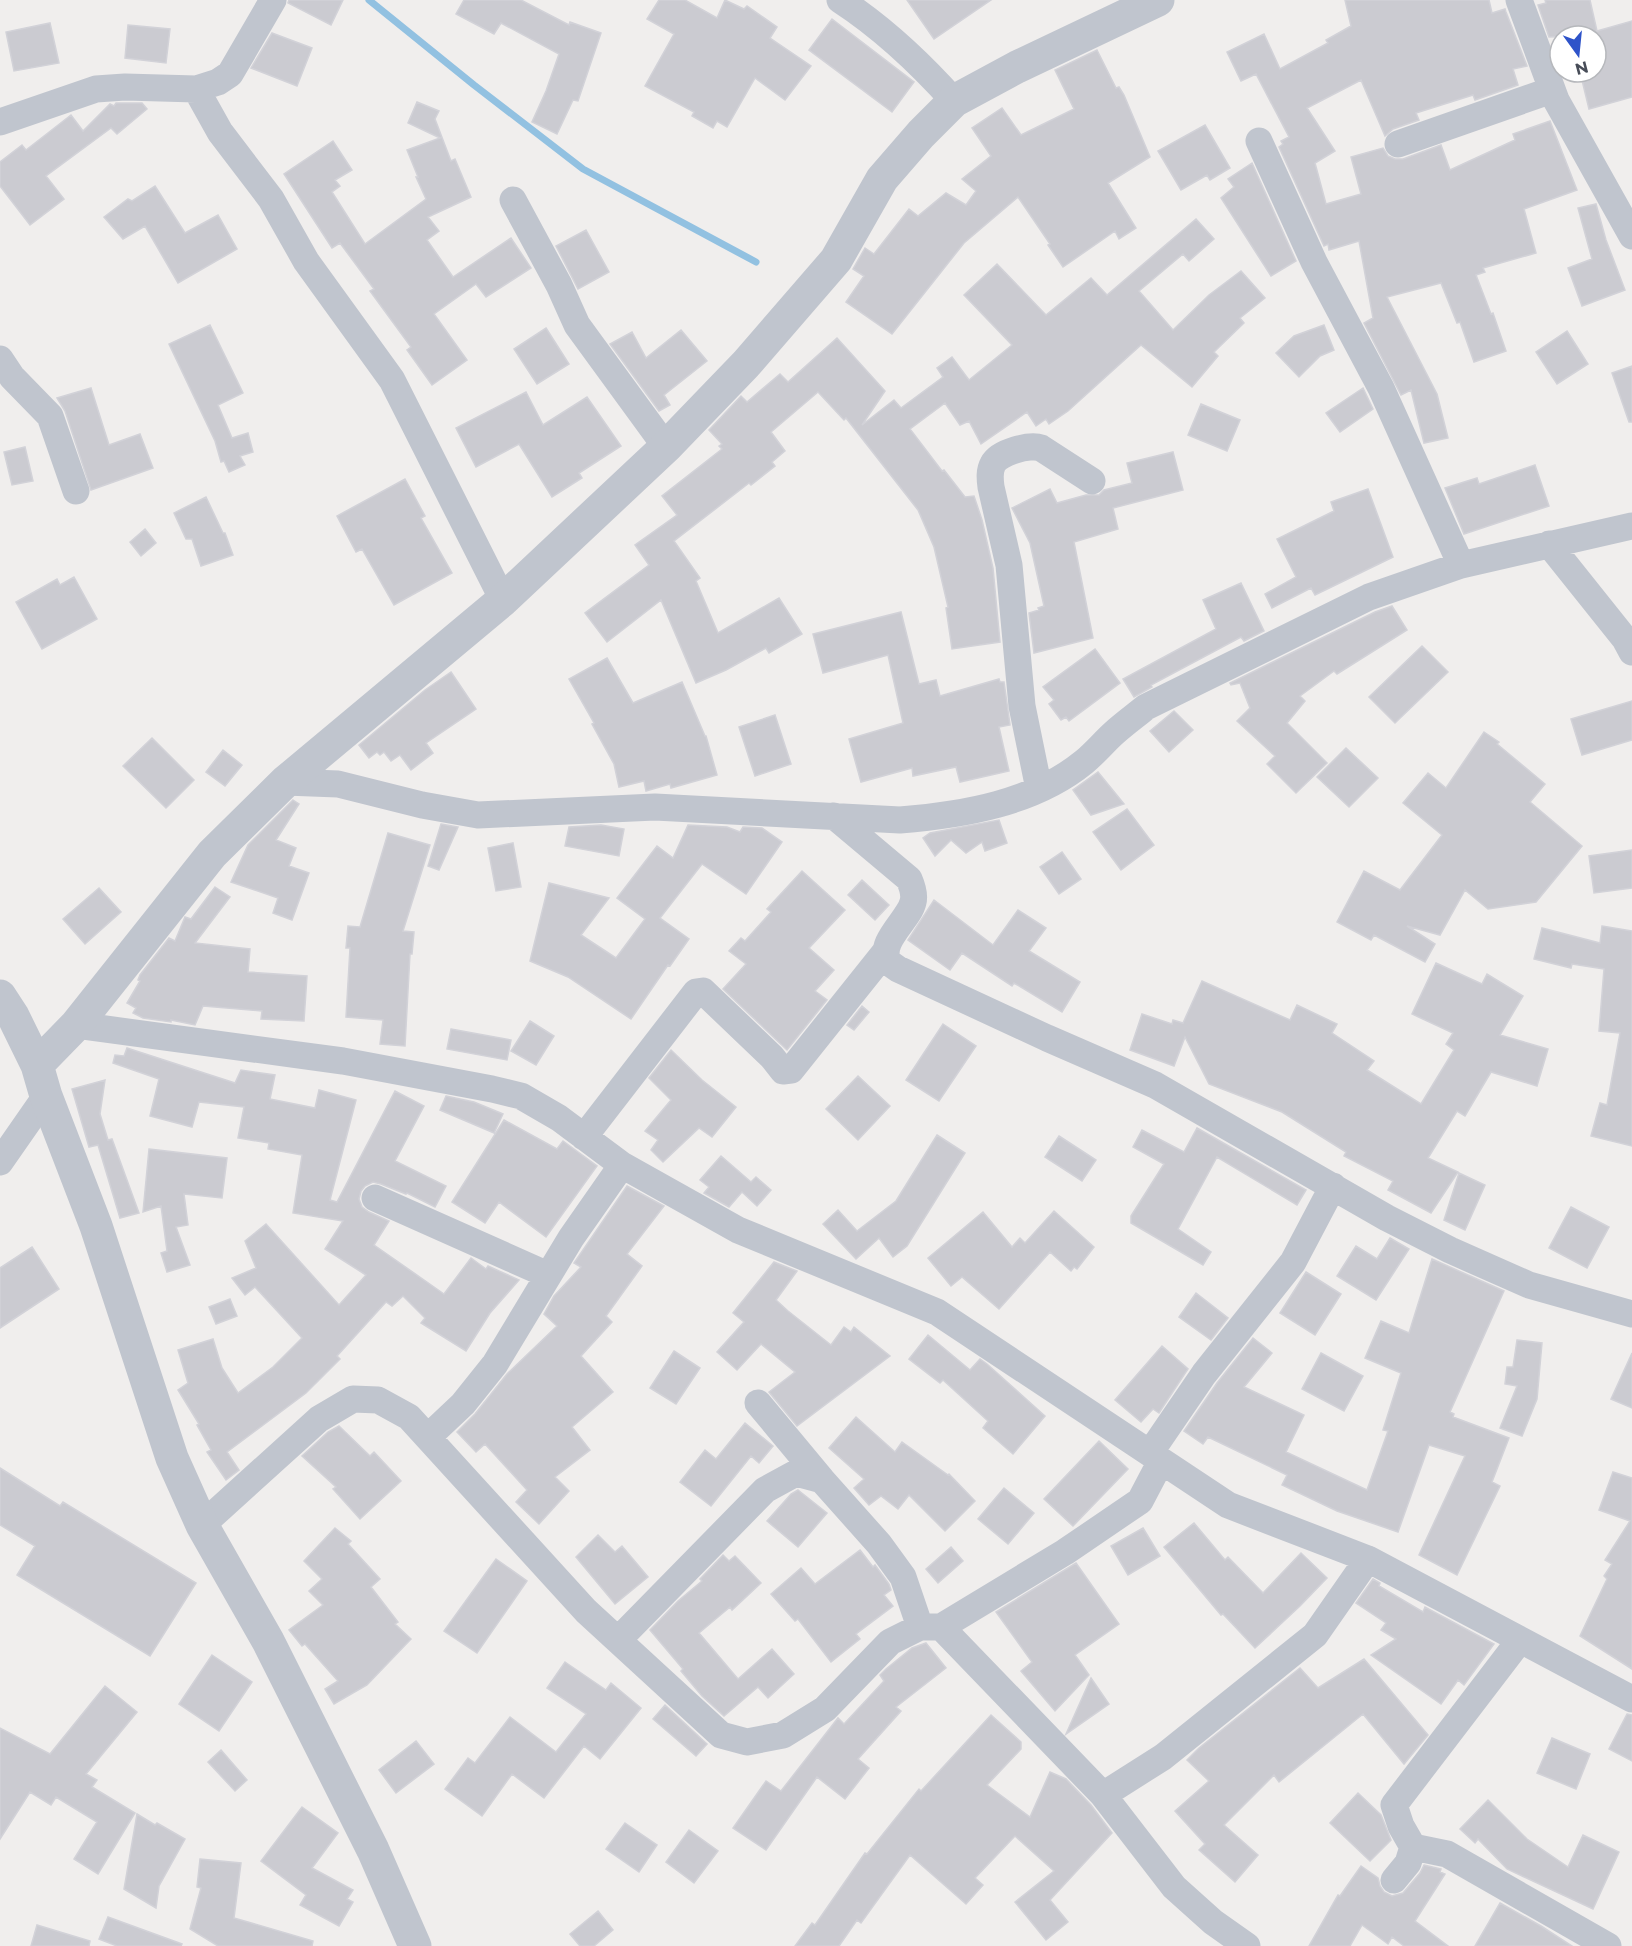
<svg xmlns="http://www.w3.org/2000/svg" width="1632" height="1946" viewBox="0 0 1632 1946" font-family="Montserrat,sans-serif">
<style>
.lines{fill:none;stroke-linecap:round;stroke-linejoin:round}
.stream{stroke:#92c1e1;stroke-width:7}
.building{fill:#cbcbd1;stroke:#d2d2d8;stroke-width:1.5}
.minor{stroke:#c0c5ce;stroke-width:27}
.tertiary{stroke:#c0c5ce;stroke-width:33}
</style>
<rect width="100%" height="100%" fill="#f0eeed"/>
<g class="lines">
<path class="stream" d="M369,0L474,85L583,169L756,262"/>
</g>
<path class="building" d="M289,0H343L331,25L288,3Z
M464,0H521L569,25L570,22L601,33L578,101L573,100L557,134L532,122L546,91L559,54L501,23L494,34L456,14Z
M659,0H685L717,18L725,0L744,9L747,6L777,27L770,38L811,66L785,100L755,78L727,127L717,121L713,128L692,116L694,112L645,86L674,34L647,19Z
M907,0H991L934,39Z
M1345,0H1489L1492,13L1505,9L1506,12L1527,66L1513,69L1518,85L1475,100L1473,95L1416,113L1419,120L1393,129L1385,136L1361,80L1307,108L1335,151L1315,163L1326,204L1361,194L1351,157L1383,148L1388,156L1395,159H1403L1441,145L1450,170L1515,140L1513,134L1550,121L1577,190L1524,209L1536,253L1483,268L1485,272L1476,275L1491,314L1493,313L1506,351L1474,362L1460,322L1457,323L1441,283L1387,297L1437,394L1448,438L1424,443L1411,390L1401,395L1364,323L1373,318L1359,241L1329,250L1328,244L1324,246L1279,147L1283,144L1281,141L1289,137L1256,74L1241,81L1227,52L1264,34L1280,69L1328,43L1326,40L1351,26Z
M1545,0H1590L1597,31L1632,21V97L1589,109L1580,72H1596V36L1549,37L1538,5L1546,3Z
M832,19L914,82L892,112L809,50Z
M50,23L59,63L14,71L6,32Z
M128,25L170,29L166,63L125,58Z
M272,33L312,48L297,86L251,68Z
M1097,50L1116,88L1119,87L1124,95L1150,157L1108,183L1136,228L1119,239L1115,231L1063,267L1048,245L1050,244L1018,197L964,243L892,334L846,302L864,276L853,269L865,248L874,254L909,209L918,216L946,193L966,205L976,191L962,179L991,156L972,128L1002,108L1021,135L1074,109L1055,70Z
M417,102L439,111L435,119L451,161L455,159L471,197L428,217L439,231L427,240L453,277L511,238L531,268L486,297L476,284L434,314L467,360L432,385L407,350L411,347L370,291L374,289L340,243L332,248L284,174L333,141L352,170L335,180L340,186L332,192L365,244L426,199L416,177H418L407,150L440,138L408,123Z
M116,103H142L147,109L117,134L111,128L46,176L64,199L30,225L0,186V162L22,145L26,150L71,115L83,131L110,104L114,106Z
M1205,125L1230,168L1210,180L1207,175L1181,190L1158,151Z
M1252,163L1296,261L1271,276L1221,198L1234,187L1228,179Z
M155,186L185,233L218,215L237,249L178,283L145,226L123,239L104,217L128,199L132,201Z
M1596,204L1606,240L1625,290L1582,306L1568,268L1592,259L1578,208Z
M1196,219L1214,239L1189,261L1183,254L1139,291L1173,330L1209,295L1241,271L1265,298L1240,318L1244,323L1214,352L1218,356L1192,387L1141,345L1068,411L1049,424L1046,419L1036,426L1027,412L981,444L969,421L960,425L945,403L910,429L942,471L944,470L965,497L974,496L982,520L993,568L1000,642L952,649L946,608L948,607L934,547L918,510L846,418L844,420L818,392L771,432L785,451L772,462L775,466L751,485L749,483L674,541L700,578L696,581L718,633L779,598L802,634L769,653L766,648L726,670L696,683L661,600L607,642L585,613L649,565L635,545L677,515L662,496L722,449L719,446L722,444L709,430L741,396L747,402L780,374L788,382L837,338L885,391L862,425L894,400L901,408L943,377L937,368L952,357L969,380L1012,345L964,295L997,264L1046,315L1091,278L1107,295Z
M586,230L609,272L578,289L556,246Z
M210,325L243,393L218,405L232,438L248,433L253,452L240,456L245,465L229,472L224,461L221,462L215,441L169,344Z
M1324,325L1334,350L1320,356L1299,377L1276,353L1294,336Z
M546,328L569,364L537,384L514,349Z
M681,330L707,361L664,395L670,405L659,411L610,344L632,332L646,358Z
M1567,331L1588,364L1557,384L1536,352Z
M1632,366V422H1629L1612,373Z
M91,388L109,445L140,434L153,468L91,490L65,411L57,398Z
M1363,388L1373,409L1340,432L1326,413Z
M526,392L543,425L587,397L621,446L579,473L582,478L552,497L519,444L476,467L456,428Z
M1201,404L1240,420L1227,451L1188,435Z
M25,447L33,481L12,485L4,452Z
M1173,452L1183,490L1113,508L1118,529L1074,542L1093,638L1034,653L1029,613L1039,610L1038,608L1044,606L1030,543L1012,508L1050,489L1057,503L1086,495H1099L1104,490L1132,483L1127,463Z
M1535,465L1549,506L1464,534L1445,488L1477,478L1479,484Z
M405,479L425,516L421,518L452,573L394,605L362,549L356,552L337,516Z
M1368,489L1393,557L1315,595L1311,588L1272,608L1265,594L1296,577L1277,539L1334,511L1331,502Z
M206,497L223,533H225L233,555L201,566L192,539H186L174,513Z
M145,529L156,543L141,556L130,542Z
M74,577L97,619L42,649L16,602L57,579L60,585Z
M1241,583L1264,631L1244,641L1241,637L1151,685L1152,687L1134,697L1123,679L1216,629L1203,600Z
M1392,606L1407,630L1337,674L1334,671L1300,696L1305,701L1287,723L1327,763L1296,793L1267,764L1275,756L1237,721L1250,708L1240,683L1231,685L1230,683L1375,612Z
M901,612L919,684L936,680L940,696L999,679L1000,682H1004L1010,725L999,727L1009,771L960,782L956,767L913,776L912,768L861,782L849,739L903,723L888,655L823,673L813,634Z
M1422,646L1448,672L1395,723L1369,697Z
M1095,649L1120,683L1069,721L1066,717L1061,720L1049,704L1054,700L1043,687Z
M607,658L633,703L682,682L705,736H706L717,775L671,788L670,784L646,791L644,781L619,787L614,764L592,724L594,723L569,679Z
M451,672L476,709L426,743L433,753L411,770L400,755L391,761L384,752L380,755L377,752L369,758L359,745L425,690Z
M1632,701V740L1582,755L1571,719Z
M1174,711L1193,730L1169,752L1150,731Z
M775,715L791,764L755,776L739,727Z
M1484,732L1499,742L1497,744L1545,784L1530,802L1582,846L1536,902L1488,909L1465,890L1440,935L1407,926L1435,944L1425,962L1374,935L1371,940L1337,922L1364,871L1400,890L1442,835L1403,803L1428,773L1446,788Z
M152,738L194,780L166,808L123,766Z
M1346,748L1378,778L1349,807L1317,777Z
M223,750L242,765L225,786L206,772Z
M1098,772L1124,804L1091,815L1073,790Z
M293,800L299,804L276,840L296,848L289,866L309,873L292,920L273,913L278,898L231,882L248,845Z
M1127,809L1154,845L1121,870L1093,832Z
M999,820L1007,843L985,851L982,842L966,853L951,840L935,856L923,838L930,833Z
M441,824L458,827L439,870L428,866Z
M601,825L624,829L619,856L565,846L569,827Z
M688,825L727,827L740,832L743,827L762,828L782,842L746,894L702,864L660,918L689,939L670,966L668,965L631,1019L568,977L530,961L549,883L609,898L581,935L616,958L645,919L617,898L657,846L673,858Z
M388,833L430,845L403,931L414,932L412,954H410L405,1046L380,1044L383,1020L346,1017L350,948H346L348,926L360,927Z
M513,843L521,887L496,891L488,848Z
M1632,850V888L1594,893L1589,856Z
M1062,852L1081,879L1059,894L1040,867Z
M802,871L845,910L809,948L834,970L815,991L827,1000L787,1050L723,989L746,964L729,951L741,938L745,941L771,912L767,909Z
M862,880L889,905L875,920L848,895Z
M215,887L230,897L195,943L250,949L248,972L307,976L304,1021L261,1019L262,1011L203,1006L195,1025L171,1020V1022L143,1018L133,1013L136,1008L127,1003L140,981L138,980L140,975L169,938L175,941L185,917L191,919Z
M99,888L121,912L85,944L63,919Z
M934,900L993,945L1018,910L1046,928L1029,951L1080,982L1062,1012L1014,983L1012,986L962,953L950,970L908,940Z
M1602,926L1632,931V1146L1591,1136L1600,1103L1607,1105L1620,1033L1599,1031L1604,969L1572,964L1571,968L1534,959L1542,928L1600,943Z
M1436,963L1482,984L1487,974L1523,996L1500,1035L1548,1049L1537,1086L1491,1072L1465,1116L1457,1111L1428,1158L1458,1172L1431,1213L1388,1190L1393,1181L1344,1156L1346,1152L1282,1112L1209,1084L1185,1037L1174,1066L1130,1050L1142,1014L1172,1024L1173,1020L1183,1023L1202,981L1290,1020L1297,1005L1337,1024L1332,1033L1374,1061L1367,1070L1421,1104L1454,1050L1446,1044L1453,1033L1412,1014Z
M862,1006L869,1012L854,1030L847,1025Z
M530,1021L554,1036L536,1065L511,1051Z
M943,1024L976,1046L939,1101L906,1080Z
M451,1029L511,1040L507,1060L447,1049Z
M127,1048L235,1083L241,1070L275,1075L270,1099L315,1108L319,1090L356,1100L330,1200L337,1202L395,1091L424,1106L395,1161L446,1186L435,1207L407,1193L406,1194L381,1184L373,1182L365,1186L361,1191L359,1199L362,1207L369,1212L389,1221L374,1245L444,1294L471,1258L486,1269L488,1266L519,1280L490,1313L466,1351L421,1323L425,1318L403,1296L392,1306L386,1302L337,1356L340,1359L306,1393L227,1452L239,1470L226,1480L207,1452L211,1450L197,1425L199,1424L178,1390L188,1383L178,1350L213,1339L222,1368L238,1393L273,1367L302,1338L255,1287L245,1295L232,1278L256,1268L245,1241L266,1224L339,1305L366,1275L325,1249L343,1221L293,1213L302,1155L268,1149L269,1143L238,1138L244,1107L199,1102L192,1127L150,1116L159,1079L113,1063L115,1055L124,1056Z
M671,1050L702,1080L736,1107L712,1137L699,1128L663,1162L651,1150L658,1140L645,1131L671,1100L649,1078Z
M858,1076L890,1106L858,1140L826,1109Z
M105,1080L100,1114L108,1140L112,1139L139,1213L120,1218L98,1145L89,1147L72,1089Z
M446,1096L474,1102L503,1114L494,1133L440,1110Z
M504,1120L557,1149L563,1141L597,1166L546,1237L499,1202L485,1223L452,1202Z
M1197,1128L1306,1190L1297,1205L1217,1157L1178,1229L1211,1252L1203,1265L1131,1223V1216L1164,1164L1133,1147L1142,1130L1184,1152Z
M937,1135L965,1153L907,1246L893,1257L879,1238L856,1259L823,1224L838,1210L857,1231L896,1201Z
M1059,1136L1096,1160L1082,1181L1045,1157Z
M149,1149L227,1158L222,1198L184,1194L188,1225L176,1227L190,1265L167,1272L161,1253L167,1251L161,1206L143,1212Z
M721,1156L751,1182L756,1177L771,1190L757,1206L742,1192L729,1207L704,1193L709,1187L700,1180Z
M1459,1173L1485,1185L1465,1230L1444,1220Z
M627,1186L664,1206L627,1254L642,1266L606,1316L612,1322L581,1356L613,1392L572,1427L590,1450L555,1477L569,1491L539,1524L516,1502L527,1490L485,1444L476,1452L457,1432L475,1414L507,1374L557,1326L544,1314L554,1296L581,1267L574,1263Z
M1571,1207L1609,1227L1587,1268L1549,1248Z
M1054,1211L1094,1247L1077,1269L1074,1267L1071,1271L1050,1252L999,1309L962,1277L951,1286L928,1258L983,1212L1012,1247L1020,1238L1025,1243Z
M1390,1238L1409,1249L1376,1300L1337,1276L1356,1246L1377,1259Z
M32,1247L59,1289L0,1328V1268Z
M1432,1259L1504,1291L1450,1412L1454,1414L1453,1417L1509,1438L1492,1482L1500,1486L1457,1575L1419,1555L1465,1456L1429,1445L1398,1532L1337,1511L1282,1485L1287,1475L1208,1437L1203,1444L1184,1431L1217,1383L1253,1338L1272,1353L1244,1387L1304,1415L1286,1452L1367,1490L1388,1431L1383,1430L1401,1373L1365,1358L1381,1321L1409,1333Z
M774,1262L797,1271L776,1300L788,1311L831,1345L844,1327L851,1332L854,1327L890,1356L797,1426L769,1392L795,1372L761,1344L737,1370L717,1352L744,1322L733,1313Z
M1306,1272L1341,1294L1315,1335L1280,1313Z
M1196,1293L1228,1318L1211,1340L1179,1317Z
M230,1299L237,1316L216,1324L209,1307Z
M928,1335L970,1370L980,1359L987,1364L1045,1416L1013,1454L983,1428L988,1421L943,1380L940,1383L909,1359Z
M1517,1340L1542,1343L1537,1399L1522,1436L1500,1428L1517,1386L1505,1384L1507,1367H1513Z
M1162,1346L1188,1369L1159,1413L1153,1409L1141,1422L1115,1400Z
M674,1351L700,1368L676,1404L650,1388Z
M1321,1353L1363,1376L1344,1411L1302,1389Z
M1632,1353V1408L1611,1399Z
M856,1417L895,1452L902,1442L948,1475L949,1474L975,1501L945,1531L909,1495L898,1509L881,1496L869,1505L854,1488L864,1479L829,1448Z
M745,1423L773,1446L759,1463L751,1456L711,1506L680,1482L705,1450L716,1459Z
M339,1426L370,1456L374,1452L401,1481L360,1519L333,1489L336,1487L302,1456L328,1432Z
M1099,1441L1128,1469L1073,1526L1044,1499Z
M0,1468L60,1506L63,1502L196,1583L150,1656L17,1575L35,1546L0,1525Z
M1613,1472L1632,1478V1669L1580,1636L1607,1579L1604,1576L1612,1564L1605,1560L1630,1521L1599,1510Z
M1004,1488L1034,1513L1008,1544L978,1519Z
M798,1490L827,1513L798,1547L767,1521L791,1494Z
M1194,1523L1225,1560L1228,1557L1263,1593L1301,1553L1327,1578L1300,1606L1255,1648L1223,1614L1221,1615L1164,1547Z
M335,1528L351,1541L348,1544L380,1579L371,1587L398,1622L395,1624L411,1639L367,1685L334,1704L325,1689L338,1681L305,1644L302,1646L289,1630L323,1605L309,1591L322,1579L304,1561Z
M1143,1528L1160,1556L1128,1575L1111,1546Z
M598,1535L615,1552L622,1546L648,1577L615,1604L576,1557Z
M951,1547L963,1561L938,1583L926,1569Z
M860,1550L873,1567L875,1565L889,1584L891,1590L884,1595L893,1606L856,1634L860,1639L831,1662L798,1619L795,1621L771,1594L801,1568L815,1584Z
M723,1555L729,1561L735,1556L761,1583L732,1610L730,1607L699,1633L738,1679L772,1649L794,1674L768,1698L758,1687L724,1716L702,1696L681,1671L683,1669L650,1630L678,1601L702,1581L700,1579Z
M496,1559L527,1581L477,1653L444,1631Z
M1076,1563L1119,1624L1075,1655L1089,1675L1055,1711L1021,1671L1032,1662L996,1612Z
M1373,1579L1380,1583L1379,1586L1423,1612L1425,1607L1494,1644L1464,1685L1458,1680L1441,1704L1371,1655L1396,1639L1381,1630L1386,1623L1356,1603Z
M926,1643L946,1668L896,1707L901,1711L858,1759L869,1768L845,1799L817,1777L766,1850L733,1828L766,1781L781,1791L838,1718L844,1724L884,1681L880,1675L886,1669L912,1648Z
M212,1655L252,1682L219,1731L179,1704Z
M1364,1659L1428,1735L1404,1764L1363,1714L1279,1782L1274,1775L1224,1825L1258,1855L1235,1882L1199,1850L1205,1844L1175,1811L1209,1781L1187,1760L1199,1748L1300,1668L1318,1688Z
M565,1662L606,1690L611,1683L641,1708L600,1759L584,1746L544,1798L512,1774L482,1816L445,1789L468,1758L475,1763L510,1717L556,1752L586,1714L547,1688Z
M1091,1678L1109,1704L1066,1734Z
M105,1686L137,1712L86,1774L97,1780L92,1787L135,1813L98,1874L74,1859L97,1822L56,1797L51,1805L30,1792L0,1839V1728L50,1754Z
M665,1705L707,1744L696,1756L653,1719Z
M1627,1714L1632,1715V1761L1609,1749Z
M991,1715L1021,1742V1749L987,1785L1030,1817L1050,1772L1066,1779L1091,1805L1112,1833L1050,1900L1068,1922L1046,1940L1015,1902L1054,1871L1015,1836L975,1878L983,1885L966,1904L910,1855L861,1923L857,1920L839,1946H795L812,1923L815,1925L865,1853L867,1854L919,1789L921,1791Z
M1552,1738L1590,1754L1576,1789L1537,1773Z
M416,1741L434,1764L396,1793L379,1770Z
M221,1750L247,1780L235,1791L208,1762Z
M1358,1793L1381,1815L1391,1840L1370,1861L1330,1823Z
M1488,1800L1527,1839L1568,1867L1583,1835L1619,1852L1593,1909L1507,1869L1478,1839L1475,1843L1460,1829Z
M302,1807L338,1833L312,1868L353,1890L347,1899L353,1902L339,1926L300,1905L306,1895L261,1861Z
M137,1814L155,1825L157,1823L185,1839L159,1886L156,1908L124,1889Z
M625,1823L657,1845L639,1872L606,1849Z
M689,1830L718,1851L694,1883L666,1862Z
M200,1859L241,1863L234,1918L313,1941L312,1946H218L190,1929L201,1888L197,1887Z
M1424,1865L1441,1869L1440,1872L1445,1874L1415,1921L1448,1946H1404L1392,1937L1388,1944L1362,1925L1350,1946H1309L1338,1895L1340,1896L1361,1866L1378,1878L1380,1886L1384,1892L1392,1896L1403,1893L1420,1873Z
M1500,1903L1541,1926L1572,1946H1475Z
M598,1911L613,1930L594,1946H580L570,1934Z
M108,1917L182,1944L181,1946H117L99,1939Z
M37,1925L90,1941L89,1946H31Z"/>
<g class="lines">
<path class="minor" d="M840,0C883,28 920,63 954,101
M1519,0L1556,100L1632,236
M196,89L220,132L271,199L306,261L392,380L503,600
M0,122L96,89L125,87L196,89L218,82L230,74L273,0
M1259,141L1314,262L1381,388L1461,565
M1398,144L1552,90
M513,200L559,285L577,325L666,447
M0,359L12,377L50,416L76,491
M1549,544L1625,639L1632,652
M285,782L338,784L422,805L478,815L655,807L900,820C963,815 1034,803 1084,762C1095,753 1104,742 1114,733C1124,724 1135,716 1146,707L1369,597L1461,565L1632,526
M1039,789L1022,706L1009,565L991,487C990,479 989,471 993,464C999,452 1030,444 1041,448L1092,481
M834,816L909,879C912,886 915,895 913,902C909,920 878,941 888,962L898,969L1047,1038L1155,1085L1387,1218L1450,1250L1529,1285L1632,1314
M76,1025L343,1061L492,1089L521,1096L559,1118L622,1165L738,1230L937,1312L1228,1505L1368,1559L1632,1699
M584,1137L696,992L703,991L772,1057L783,1071L791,1070L886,951
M0,1162L46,1096
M375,1198L548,1275
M758,1403L822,1480
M428,1437L463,1404L495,1364L571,1238L622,1165
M1150,1453L1204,1374L1293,1262L1333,1186
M202,1525L319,1419L353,1399L378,1400L409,1417L586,1611L721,1735L747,1742L783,1735L825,1709L890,1642L920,1627H941L1065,1552L1140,1501L1161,1461
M941,1627L1103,1795L1174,1887L1213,1922L1247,1946
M618,1640L765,1490L796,1473L822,1480L879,1544L903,1577L920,1627
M1103,1795L1163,1757L1315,1635L1368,1559
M1413,1847L1447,1854L1608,1946
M1394,1880L1408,1863L1413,1847L1401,1826L1394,1805L1520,1640"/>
<path class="tertiary" d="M0,996L13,1016L37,1065L46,1096L96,1226L172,1458L202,1525L268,1641L373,1850L415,1946
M37,1065L76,1025L212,854L285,782L503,600L666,447L746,364L836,260L882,179L921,134L954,101L1017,67L1158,0"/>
</g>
<g transform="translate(1578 54) rotate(165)"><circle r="28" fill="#ffffff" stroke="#b6b8bc" stroke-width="1.5"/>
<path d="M0-4.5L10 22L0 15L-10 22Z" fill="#2e53c9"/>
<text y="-9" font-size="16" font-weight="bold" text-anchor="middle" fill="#484d58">N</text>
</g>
</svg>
